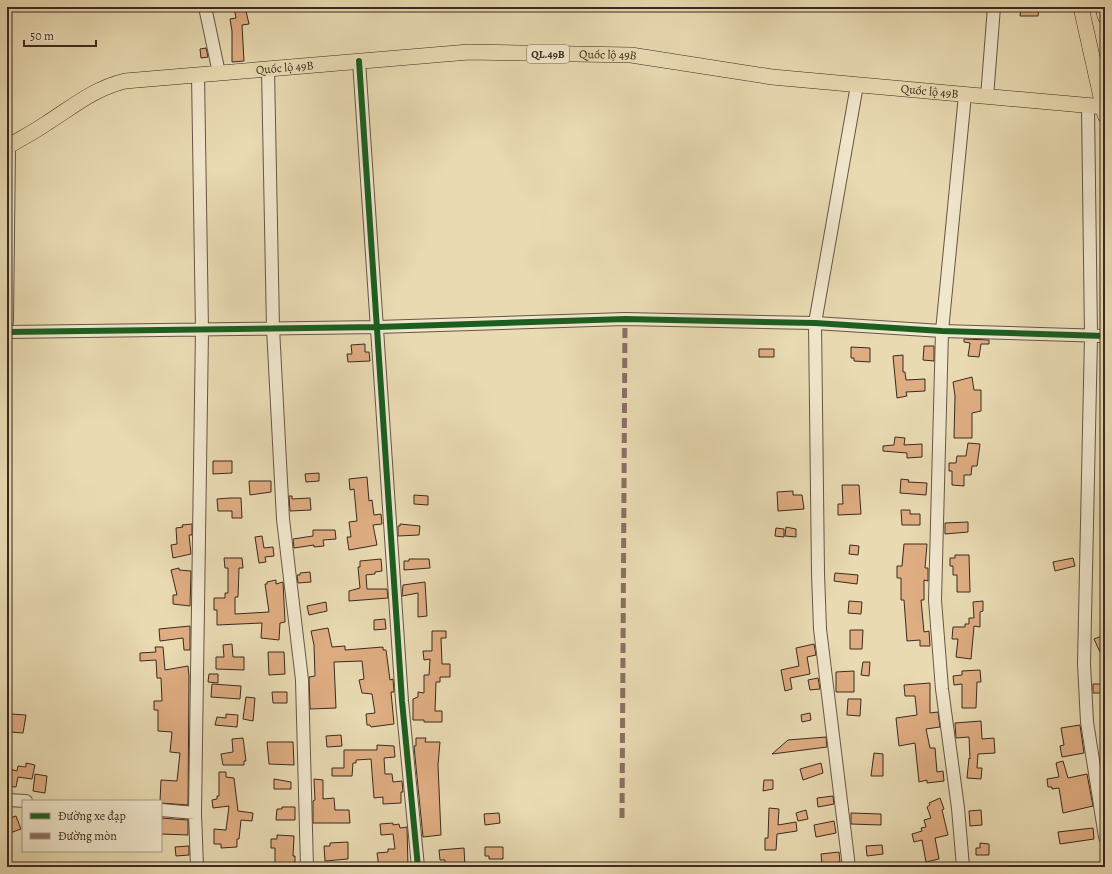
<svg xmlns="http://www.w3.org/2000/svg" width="1112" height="874" viewBox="0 0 1112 874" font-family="Alegreya,serif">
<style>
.building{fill:#dfad82;stroke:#3b2a1f}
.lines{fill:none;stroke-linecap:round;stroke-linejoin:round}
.minor-casing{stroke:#665644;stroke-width:14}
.major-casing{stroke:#3b2a1f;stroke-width:16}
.minor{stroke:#f1e7cd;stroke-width:12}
.major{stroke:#e9dab2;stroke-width:15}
.quiet{stroke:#8d6e63;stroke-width:5;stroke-dasharray:10 5;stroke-linecap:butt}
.cycleway-casing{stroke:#f1e7cd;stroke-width:8}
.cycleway{stroke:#1b5e20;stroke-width:6}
.labels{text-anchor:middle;stroke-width:3.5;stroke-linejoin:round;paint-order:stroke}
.shield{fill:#f1e7cd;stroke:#726353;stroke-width:1}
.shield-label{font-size:11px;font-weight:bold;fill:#3b2a1f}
.street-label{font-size:12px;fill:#3b2a1f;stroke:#f1e7cd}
</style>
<rect width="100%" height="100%" fill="#e9dab2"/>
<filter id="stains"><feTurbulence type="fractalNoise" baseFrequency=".005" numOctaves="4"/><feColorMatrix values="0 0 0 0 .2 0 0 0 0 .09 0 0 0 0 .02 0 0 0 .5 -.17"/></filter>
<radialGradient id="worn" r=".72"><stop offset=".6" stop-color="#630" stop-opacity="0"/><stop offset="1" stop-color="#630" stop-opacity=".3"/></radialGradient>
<path class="building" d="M234,7H245L249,24L242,25L244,61L232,62V31L230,19L236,18Z
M1021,7H1039L1038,16H1020Z
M206,48L208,57L201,58L200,49Z
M964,339L989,340V344H981L979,357L968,356L970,343L964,342Z
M365,344V352H369L370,361L348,362L347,354H352L351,345Z
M924,346H934V361L923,360Z
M851,347L870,348V362L854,361V358H851Z
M759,349H774V357H759Z
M903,355V372H905L906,380L925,379V391L906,392L907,396L897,398L893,356Z
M972,377L974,390H981V411L972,413V438H954L955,396L953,382Z
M895,437L905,438L904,445L922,444V457L907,458V453L883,451V446L894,445Z
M968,443L980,444L977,466H972L971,475H964V486L952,485V471H949V463H956L957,456H966Z
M213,461H232V473L213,474Z
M319,473V481L306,482L305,474Z
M367,477L369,501L372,500L374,515L381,514L382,524L373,525L377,545L349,550L347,537H351L349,522L357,521L354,489L350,490L349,479Z
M901,479L909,480L908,482L927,483L926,495L900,493Z
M249,481H271V492L250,495Z
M842,485H859L861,514L838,515V504H843Z
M793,491V495H802L804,509L778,511L777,492Z
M414,495L428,496V505L414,504Z
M289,496H292V499L310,498L311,510L290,511Z
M230,498H241L242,518H232V511H218L217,499Z
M901,510H910V514H920V525H902Z
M968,522V532L945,534V523Z
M192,524V535H189L191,554L173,558L171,545L177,544L176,528L183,527L182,525Z
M400,524L420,526L419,535L398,536V526H400Z
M786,527L796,529V537L785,536Z
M776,528L784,529V537L775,536Z
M313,530H335L336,539L323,540L324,546L314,547V545L294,548L293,539L313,536Z
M262,536L264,548L273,547L274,556L265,557L266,562L259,563L255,537Z
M904,544H927L925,568H928V581L924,580V600H921L924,632L929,631L930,646H920V640L907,641L904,600H901V578H897V566H902Z
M850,545L859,546L858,555L849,554Z
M955,555H969L970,592H957V575H953V566H950V558H955Z
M224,558H242L243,568H239L238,597H235V614L269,612L265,584H267V582L276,580V584L283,582L285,622L280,623L279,640L261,638L262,623L217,625V610H214V598H225V593H228V568H225Z
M1073,558L1075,566L1055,571L1053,562Z
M381,559L382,571L375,572V574L366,575L367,589H387L388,598L349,601V591L360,588L358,567H360V561Z
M409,559H429L430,568L404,570V561H409Z
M179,568V570L191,571L190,606L173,604V595H177L171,570Z
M310,572L311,582L298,583L297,575H300V573Z
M835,573L858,575L857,584L834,581Z
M425,582L427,616L418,617V593L402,596L403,585Z
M849,601L862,602L861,614L848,613Z
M983,601V611L980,612V627L974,626L971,659L956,657L958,639H952L953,627H965V624H969V618H974L973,602Z
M326,602L327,611L309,615L307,606Z
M385,619L386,629L374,630V620Z
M190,626V650H184L183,638L160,641L159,629Z
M328,628L332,647L345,646V650L383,647V650H386L390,680L393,679L394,692H391L394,724L371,727L370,725H367L366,714L375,713L372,694L362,693L359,680L364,679L362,661L334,662L336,708L310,709L309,677L315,676L314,645L311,631Z
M850,630H863L862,649H850Z
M432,631H446V638H441L442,664H450V677H440V682H436L435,711H442V722H424V720H413V699L418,697V692L424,693V675H429L430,659L424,660L423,651H432Z
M1102,636L1103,638L1105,637V663L1094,639Z
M232,644L233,657H244V670L216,669V657H224L223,645Z
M814,644L816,655L807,657L810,674L790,678L792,689L785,691L781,670L799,666L796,648Z
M155,647H163L165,670L188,666L189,676L188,805L161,803L160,801L161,780L177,781L180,753L170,752L172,732L158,731V710H154V701H162L161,678H157L156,660L140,661V653L156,652Z
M268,652H284L285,674L269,675Z
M863,662H870L869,676L861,675Z
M980,670L981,682H977L976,708H962V684L954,685L953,676L962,675V671Z
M854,671V692H836V672Z
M209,674H218V683L208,682Z
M818,678L820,689L810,690L808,680Z
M930,683V713L938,712L940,727L926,729L930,748H935L937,772L943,771L944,781L927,783V780L919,782L915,743L899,746L896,718L917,715L915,696H905L904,685Z
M212,684L241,686L240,699L211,697Z
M1093,684H1105V693H1093Z
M272,692H287V703H273Z
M246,697L255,698L253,721L243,719Z
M848,699H861L860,716L847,715Z
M810,713L811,720L802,722L801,715Z
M11,714L26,715L23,733L10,732Z
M226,714L238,715L237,727L215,725L217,717L226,718Z
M981,721L982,739L994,738L995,753L978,754L977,768H982L981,779L967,778L969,758L970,759L969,737L956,738L955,723Z
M1080,725L1084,753L1062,757L1060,746L1064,745L1061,728Z
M341,735L342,746L327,747L326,736Z
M826,737L827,747L772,754L788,740Z
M243,738L246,761H244V765H223L221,754L233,752L232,739Z
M416,738H426L425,742H440L438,765L441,835L423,837L414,746H416Z
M267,742H293L294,765L269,764Z
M377,745L394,746L395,757L384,758L385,774H392L393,782L402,781L403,792H401V803L383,804V797L374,798L371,759L356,760V763H353L352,776H332V768H344V750H377Z
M874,753L883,754V776H871Z
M1063,761L1068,778L1087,774L1093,806L1063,813L1059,788L1052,789V787H1048L1047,779L1059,777L1056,763Z
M26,763L35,765L32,779L18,777L16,787L7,786L9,769L17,771L18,766L26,767Z
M821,763L823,773L803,780L800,769Z
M219,772H226V777L234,778L238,811L253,813L252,821L241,820L239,839H237V847L221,848V844H214V829L226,830L229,806L213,808L212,800L217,799V796H219Z
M35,774L47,776L45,793L33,791Z
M274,779L291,782V789H274Z
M314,779L323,780V799L334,798L335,810H349L350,823H313V801L315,800Z
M764,780H773V789L763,791Z
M833,796L834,804L818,807L817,798Z
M940,798L944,809L942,810L948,835L935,838L939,859L926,862L922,840L914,842L912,834L922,831L921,828L926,827L924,820L931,818L927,807L930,805L929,803Z
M282,807H295V820H276L277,809H282Z
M769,808L779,809L778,825L796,822L797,831L777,834L776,850H765V838H768Z
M806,810L808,819L798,821L796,813Z
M981,810L982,825L970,826L969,811Z
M499,813L500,823L485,825L484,814Z
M851,813L881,814V825L851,824Z
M16,816L21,829L7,834V819Z
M161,818L188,820V835L161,834Z
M834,821L836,833L816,837L814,825Z
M393,823V825L399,824L400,828L407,827L408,867H379L377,853L388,852V849H395L393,834L381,835L380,824Z
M1093,828L1094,839L1060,844L1058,832Z
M277,835L294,836L293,856H295V867H275V848H271V839H277Z
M348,842V859L325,861L324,846H330V843Z
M980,843L989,844V855H976V848H980Z
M882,845L883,854L867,856L866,846Z
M189,846V855L176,856L175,847Z
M485,847H503V859H489V856H485Z
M464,848L465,867H445V860H440L439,850Z
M839,852L840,862L822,864L821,854Z"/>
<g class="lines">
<g class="minor-casing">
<path id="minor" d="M205,7L219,73
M359,61L402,701L418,867
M268,69L273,328L283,519L302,680L307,867
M987,97L994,7
M1088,106L1091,336L1084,664L1087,722L1105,837
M7,322L9,146
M7,332L378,327L625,319L815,323L942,331L1105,336
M7,800L26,801
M161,810L195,813
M197,867L195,813L202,330L198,74
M849,867L820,629L818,573L815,323L857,85
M963,867L958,808L942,689L935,600L942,331L965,95"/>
</g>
<g class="major-casing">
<g id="major">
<path d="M1081,7L1105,115"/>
<path d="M1103,7L1105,16"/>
<path id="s1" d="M7,147C20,139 34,132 47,123C74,106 93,89 125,81L469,52L631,55L772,77L1105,107"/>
</g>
</g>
<use href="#minor" class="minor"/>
<use href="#major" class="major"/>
<path class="quiet" d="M622,818L625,319"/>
<g class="cycleway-casing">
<path id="cycleway" d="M359,61L402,701L418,867
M7,332L378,327L625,319L815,323L942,331L1105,336"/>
</g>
<use href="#cycleway" class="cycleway"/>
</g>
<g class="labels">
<rect class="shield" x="527" y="45" width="42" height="18" rx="3"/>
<g class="shield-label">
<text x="548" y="58">QL.49B</text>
</g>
<g class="street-label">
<text dy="4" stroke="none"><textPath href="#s1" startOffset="620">Quốc lộ 49B</textPath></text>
<text dy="4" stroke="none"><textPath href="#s1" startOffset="296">Quốc lộ 49B</textPath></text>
<text dy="4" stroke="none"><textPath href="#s1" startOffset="944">Quốc lộ 49B</textPath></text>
</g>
</g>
<rect width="1112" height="874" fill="none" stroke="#e9dab2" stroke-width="24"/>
<rect x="8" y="8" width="1096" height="858" fill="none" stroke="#3b2a1f" stroke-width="2"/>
<rect x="12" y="12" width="1088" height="850" fill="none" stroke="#3b2a1f"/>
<rect x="22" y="800" width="140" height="52" fill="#f1e7cd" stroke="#a89b87"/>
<rect x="30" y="813" width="20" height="6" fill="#1b5e20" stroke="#a89b87"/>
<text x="58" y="820" font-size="12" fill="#3b2a1f">Đường xe đạp</text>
<rect x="30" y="833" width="20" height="6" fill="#8d6e63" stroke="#a89b87"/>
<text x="58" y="840" font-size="12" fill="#3b2a1f">Đường mòn</text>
<path d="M24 40v6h72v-6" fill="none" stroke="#3b2a1f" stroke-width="2"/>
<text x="30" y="40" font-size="12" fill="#3b2a1f" stroke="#f1e7cd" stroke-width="3" paint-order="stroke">50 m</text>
<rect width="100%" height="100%" filter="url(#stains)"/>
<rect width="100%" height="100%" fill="url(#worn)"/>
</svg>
